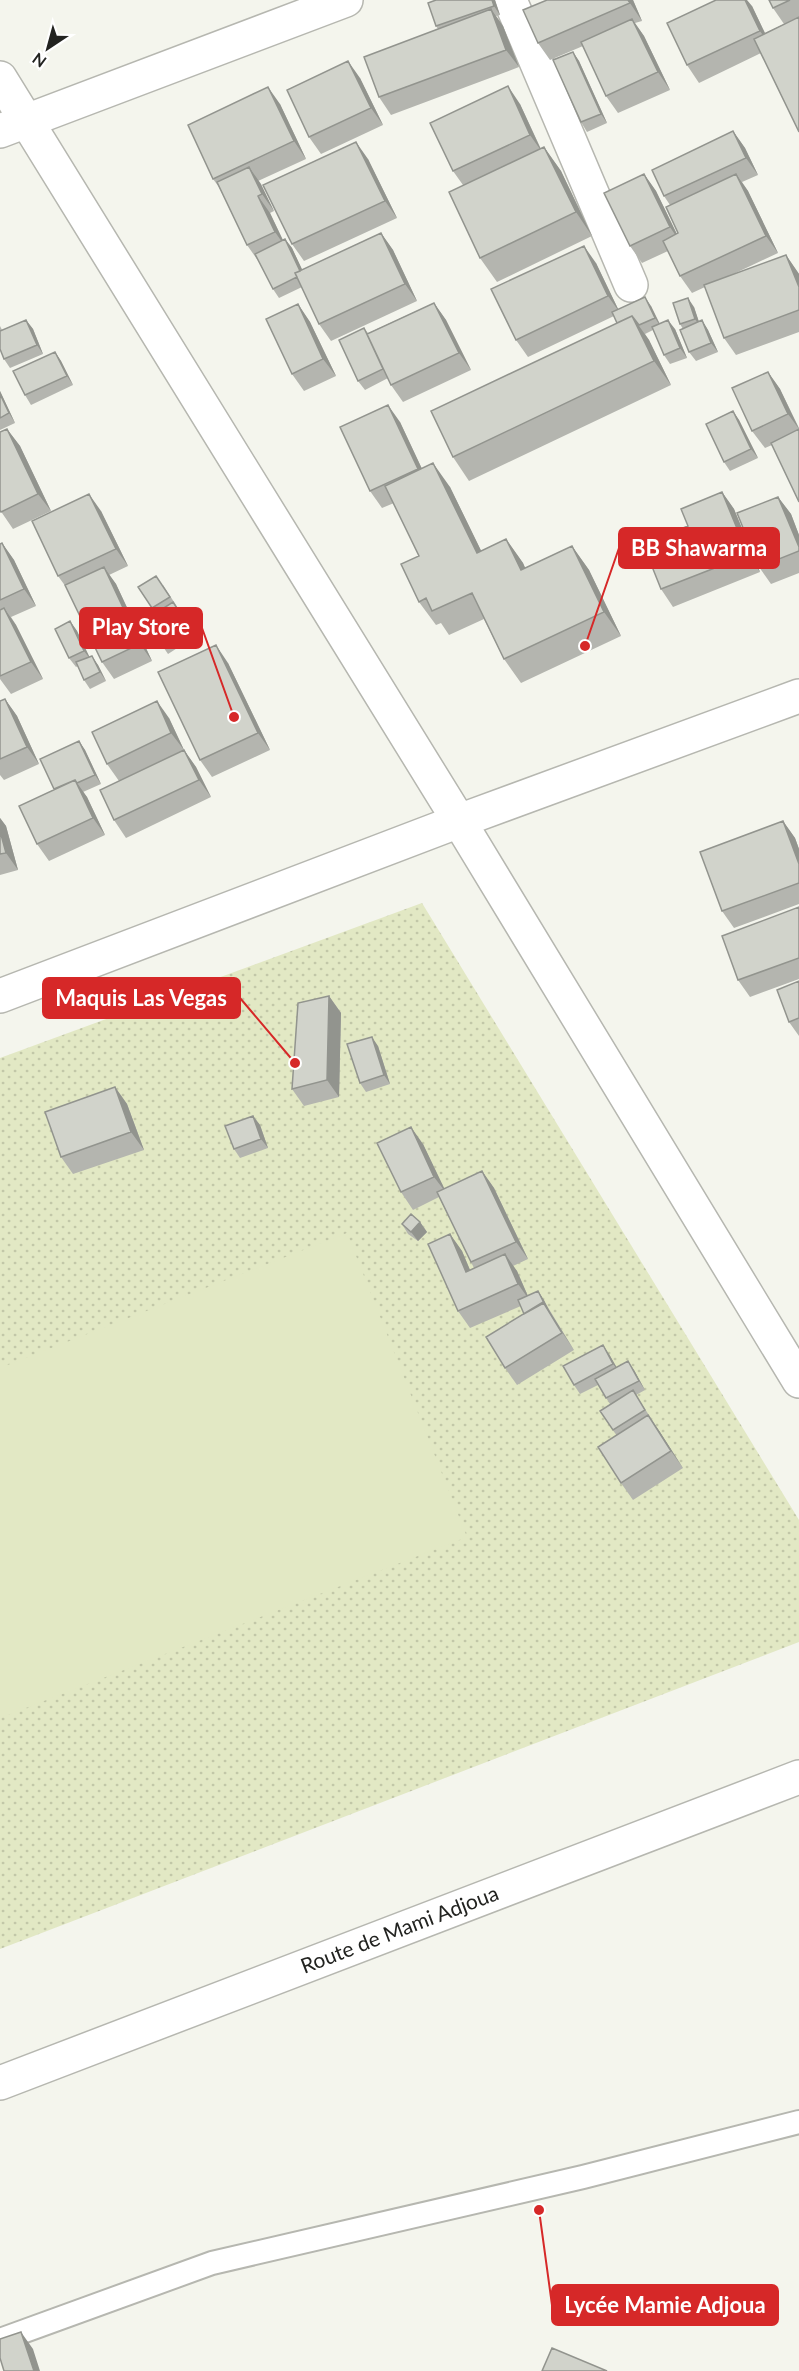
<svg xmlns="http://www.w3.org/2000/svg" width="799" height="2371" viewBox="0 0 799 2371" font-family="Lato,sans-serif">
<style>
.park{fill:url(#park-dots)}
.pitch{fill:#e2e8c4}
.lines{fill:none;stroke-linecap:round;stroke-linejoin:round}
.service-casing{stroke:#b6b7b0;stroke-width:26}
.minor-casing{stroke:#b6b7b0;stroke-width:36}
.tertiary-casing{stroke:#b6b7b0;stroke-width:36}
.service{stroke:#fff;stroke-width:22}
.minor{stroke:#fff;stroke-width:33}
.tertiary{stroke:#fff;stroke-width:33}
.wall{fill:#b4b5af}
.shaded-wall{fill:#92948e}
.building{fill:#d1d3cb;stroke:#92948e;stroke-width:1.5}
.labels{text-anchor:middle;stroke-width:5;stroke-linejoin:round;paint-order:stroke}
.street-label{font-size:21px;fill:#222320;stroke:#fff}
.leader{fill:none;stroke:#d62828;stroke-width:2}
.callout-dot{fill:#d62828;stroke:#fff;stroke-width:2}
.callout{fill:#d62828;stroke:#d62828;stroke-width:2}
.callout-label{font-size:22px;text-anchor:middle;font-weight:bold;fill:#fff}
</style>
<defs>
<pattern id="park-dots" width="8" height="8" patternUnits="userSpaceOnUse" patternTransform="scale(1.5)"><rect width="8" height="8" fill="#e2e8c4"/><path d="M2 2h.1M6 6h.1" fill="none" stroke="#c2c7a8" stroke-width="1.8" stroke-linecap="round"/></pattern>
</defs>
<rect width="100%" height="100%" fill="#f4f5ed"/>
<path class="park" d="M422,903L799,1520V1642L0,1949V1058Z"/>
<path class="pitch" d="M347,1233L467,1537L0,1718V1368Z"/>
<g class="lines">
<g class="service-casing">
<path id="service" d="M0,2340L212,2263L583,2177L799,2122"/>
</g>
<g class="minor-casing">
<path id="minor" d="M510,0L631,285
M0,78L459,821L799,1381
M0,131L346,0
M0,996L459,821L799,696"/>
</g>
<g class="tertiary-casing">
<g id="tertiary">
<path id="s1" d="M0,2083L799,1777"/>
</g>
</g>
<use href="#service" class="service"/>
<use href="#minor" class="minor"/>
<use href="#tertiary" class="tertiary"/>
</g>
<path class="wall" d="M436,0H495L500,15L496,16L503,26L519,67L391,115L379,97L438,29L436,26Z
M547,0H633L642,21L635,23L644,36L670,90L618,113L606,96L583,46L550,60L538,43Z
M769,0H799V132L761,53L699,83L687,65L752,6L765,33L784,24L773,8Z
M573,52L579,61L607,123L587,132L581,122Z
M360,78L383,125L321,154L309,137Z
M280,104L306,159L258,181L274,211L270,213L283,240L285,239L292,248L302,270L381,233L393,250L417,301L331,341L319,324L302,287L279,298L273,289L259,262L247,245L219,187L213,179Z
M520,104L541,149L544,147L561,171L592,236L497,282L480,258L463,185L453,171Z
M733,131L745,148L758,175L742,182L748,191L778,253L727,277L786,255L799,274V332L736,355L724,338L705,287L692,293L680,276L668,251L642,263L630,246L644,174L656,191L677,234L678,233L670,205L664,196Z
M368,159L397,218L304,261L292,244Z
M596,263L618,309L651,306L660,324L675,329L687,358L670,364L664,355L653,330L645,334L649,340L671,385L469,481L453,457L617,323L614,316L528,357L516,340Z
M434,303L446,320L471,370L403,402L391,385L388,378L365,390L358,381L364,328L368,333Z
M298,304L310,322L336,376L304,391L292,374Z
M694,307L699,322L702,320L708,330L718,352L696,361L689,352L683,329L680,324Z
M26,320L33,329L43,354L10,368L4,359L0,349V326L2,330Z
M55,352L61,361L73,385L31,405L25,395Z
M768,372L780,389L799,428V502L772,445L765,448L752,431Z
M0,391L15,423L0,430Z
M733,411L739,420L758,458L730,471L724,462Z
M400,422L422,469L450,487L481,551L506,539L523,563L525,568L572,546L589,570L621,636L521,683L504,659L484,619L449,635L441,623L436,625L419,602V556L394,503L382,508L370,491Z
M7,429L20,446L51,511L13,529L0,510Z
M722,492L734,509L760,572L673,607L661,589L688,526Z
M778,497L791,514L799,535V573L771,584L759,567Z
M101,511L128,566L109,575L116,584L152,661L114,679L102,662L66,587L58,576Z
M2,543L14,560L36,606L11,617L16,625L43,679L11,694L0,679V544Z
M163,585L196,636L168,654L145,620L155,613L138,587Z
M70,621L77,631L89,657L98,665L106,681L90,689L84,680L78,666L76,667L69,658Z
M228,663L270,750L212,777L200,760Z
M5,699L17,716L39,764L4,780L0,775V701Z
M169,718L184,750L119,781L107,764Z
M79,741L85,750L101,784L83,792L87,797L105,835L49,861L37,844L54,789Z
M184,750L196,767L211,797L126,838L114,820Z
M0,818L6,826L18,870L0,875Z
M783,821L795,838L799,849V904L734,928L722,911Z
M799,907V979L750,997L738,980Z
M799,981V1036L789,1022Z
M329,996L341,1013L339,1097L304,1106L292,1089Z
M378,1046L390,1084L366,1092L360,1083Z
M115,1087L127,1104L144,1150L73,1174L61,1157Z
M253,1116L260,1125L268,1148L240,1158L234,1149Z
M423,1144L444,1189L482,1171L494,1188L528,1259L513,1266L517,1271L528,1296L538,1291L574,1350L517,1385L505,1368L524,1314L521,1306L470,1328L458,1311L450,1234L462,1251L470,1270L474,1268L471,1262L439,1197L413,1210L401,1192Z
M420,1222L427,1232L418,1241L408,1234L402,1224Z
M609,1354L616,1367L634,1370L645,1390L636,1395L683,1468L633,1500L621,1483L617,1436L600,1411L610,1404L598,1385L580,1394L574,1385Z"/>
<path class="shaded-wall" d="M492,0H495L500,15L494,6Z
M628,0H633L642,21Z
M745,0H747L752,6L772,48L760,31Z
M491,9L503,26L519,67L506,50Z
M632,19L644,36L670,90L658,72Z
M573,52L579,61L607,123L601,114Z
M348,61L360,78L383,125L371,108Z
M508,86L520,104L542,152L530,135Z
M268,87L280,104L306,159L294,141Z
M733,131L745,148L758,175L746,158Z
M356,142L368,159L397,218L385,201Z
M544,147L561,171L592,236L576,212Z
M249,167L261,184L274,211L262,194Z
M644,174L656,191L682,245L670,227Z
M736,174L748,191L778,253L766,236Z
M258,196L270,213L287,249L275,232Z
M381,233L393,250L417,301L405,284Z
M285,239L292,248L309,284L302,275Z
M584,246L596,263L620,313L608,296Z
M786,255L799,274V287Z
M645,297L651,306L661,327L655,318Z
M688,298L694,307L701,328L695,319Z
M434,303L446,320L471,370L459,353Z
M298,304L310,322L336,376L323,359Z
M632,316L649,340L671,385L654,361Z
M26,320L33,329L43,354L37,345Z
M668,320L675,329L687,358L680,348Z
M702,320L708,330L718,352L711,343Z
M55,352L61,361L73,385L67,376Z
M768,372L780,389L799,429L788,414Z
M0,391L15,423L9,413L0,394Z
M388,405L400,422L430,486L418,469Z
M733,411L739,420L758,458L751,449Z
M7,429L20,446L51,511L38,494Z
M433,463L450,487L494,577L477,553Z
M722,492L734,509L760,572L748,555Z
M89,494L101,511L128,566L116,549Z
M778,497L791,514L799,535V547Z
M506,539L523,563L537,594L521,570Z
M2,543L14,560L36,606L24,589Z
M572,546L589,570L621,636L604,612Z
M104,567L116,584L152,661L140,644Z
M4,608L16,625L43,679L31,662Z
M70,621L77,631L91,660L84,651Z
M216,645L228,663L270,750L258,733Z
M92,656L98,665L106,681L100,672Z
M5,699L17,716L39,764L27,747Z
M157,701L169,718L184,750L171,733Z
M79,741L85,750L101,784L95,775Z
M184,750L196,767L211,797L199,780Z
M75,780L87,797L105,835L93,818Z
M0,818L6,826L18,870L6,853L0,831Z
M783,821L795,838L799,849V864Z
M329,996L341,1013L339,1097L327,1080Z
M372,1037L378,1046L390,1084L384,1075Z
M115,1087L127,1104L144,1150L131,1132Z
M253,1116L260,1125L268,1148L261,1139Z
M411,1127L423,1144L447,1194L434,1177Z
M482,1171L494,1188L528,1259L516,1242Z
M420,1222L427,1232L418,1241L411,1232Z
M450,1234L462,1251L478,1289L466,1272Z
M505,1254L517,1271L530,1301L518,1284Z
M538,1291L544,1300L550,1312L574,1350L546,1308Z
M603,1345L609,1354L620,1373L613,1364Z
M628,1361L634,1370L645,1390L639,1381Z
M648,1415L660,1432L683,1468L671,1451Z
M21,2332L33,2349L40,2371H34Z"/>
<path class="building" d="M436,0H492L494,6L436,26L428,3Z
M547,0H628L630,3L538,43L523,10Z
M716,0H745L760,31L687,65L667,23Z
M769,0H790L773,8Z
M491,9L506,50L379,97L364,57Z
M799,17V132L754,39Z
M632,19L658,72L606,96L581,42Z
M573,52L601,114L581,122L553,60Z
M348,61L371,108L309,137L287,90Z
M508,86L530,135L453,171L430,123Z
M268,87L294,141L213,179L188,125Z
M733,131L746,158L664,196L652,170Z
M356,142L385,201L292,244L263,185Z
M544,147L576,212L480,258L449,192Z
M249,167L262,194L258,196L275,232L247,245L217,182Z
M644,174L670,227L630,246L604,193Z
M736,174L766,236L680,276L663,241L678,233L666,207Z
M381,233L405,284L319,324L295,273Z
M285,239L300,271L295,273L297,277L273,289L255,254Z
M584,246L608,296L516,340L491,289Z
M786,255L799,287V310L724,338L704,285Z
M645,297L655,318L639,325L632,316L617,323L612,312Z
M688,298L695,319L680,324L673,303Z
M434,303L459,353L391,385L367,334Z
M298,304L323,359L292,374L266,319Z
M632,316L654,361L453,457L431,411Z
M26,320L37,345L4,359L0,349V331Z
M668,320L680,348L664,355L652,327Z
M702,320L711,343L689,352L680,330Z
M364,328L383,369L358,381L339,340Z
M55,352L67,376L25,395L13,371Z
M768,372L788,414L752,431L732,388Z
M0,394L9,413L0,418Z
M388,405L418,469L370,491L340,427Z
M733,411L751,449L724,462L706,424Z
M7,429L38,494L1,512L0,510V432Z
M799,429V502L771,443Z
M433,463L477,553L506,539L521,570L572,546L604,612L504,659L472,593L432,611L426,598L419,602L401,564L419,556L385,486Z
M722,492L748,555L661,589L643,544L688,526L681,509Z
M89,494L116,549L58,576L32,521Z
M778,497L799,547V551L759,567L737,513Z
M2,543L24,589L0,600V544Z
M104,567L140,644L102,662L65,585Z
M156,576L170,597L152,608L138,587Z
M173,602L189,627L162,645L145,620Z
M4,608L31,662L0,676V610Z
M70,621L84,651L69,658L55,629Z
M216,645L258,733L200,760L158,672Z
M92,656L100,672L84,680L76,662Z
M5,699L27,747L0,759V701Z
M157,701L171,733L107,764L92,732Z
M79,741L95,775L77,783L75,780L54,789L40,759Z
M184,750L199,780L114,820L100,790Z
M75,780L93,818L37,844L19,806Z
M783,821L799,864V883L722,911L700,852Z
M0,831L6,853L0,854Z
M799,907V958L738,980L722,936Z
M799,981V1018L789,1022L777,990Z
M329,996L327,1080L292,1089L298,1003Z
M372,1037L384,1075L360,1083L347,1044Z
M115,1087L131,1132L61,1157L45,1112Z
M253,1116L261,1139L234,1149L225,1126Z
M411,1127L434,1177L401,1192L377,1143Z
M482,1171L516,1242L471,1262L437,1192Z
M411,1214L420,1222L411,1232L402,1224Z
M450,1234L466,1272L505,1254L518,1284L458,1311L428,1244Z
M538,1291L544,1303L524,1314L518,1300Z
M543,1302L562,1333L505,1368L486,1337Z
M603,1345L613,1364L574,1385L563,1366Z
M628,1361L639,1381L606,1398L595,1379Z
M633,1390L645,1410L613,1430L600,1411Z
M648,1415L671,1451L621,1483L598,1447Z
M21,2332L34,2371H4L0,2358V2339Z
M552,2348L607,2371H542Z"/>
<g class="labels">
<g class="street-label">
<text dy="7" stroke="none"><textPath href="#s1" startOffset="428">Route de Mami Adjoua</textPath></text>
</g>
</g>
<path class="leader" d="M585 646L619 548M234 717L202 628M295 1063L240 998M539 2210L552 2305"/>
<g class="callout-dot">
<circle cx="585" cy="646" r="6"/>
<circle cx="234" cy="717" r="6"/>
<circle cx="295" cy="1063" r="6"/>
<circle cx="539" cy="2210" r="6"/>
</g>
<g class="callout">
<rect x="619" y="528" width="160" height="40" rx="6"/>
<rect x="80" y="608" width="122" height="40" rx="6"/>
<rect x="43" y="978" width="197" height="40" rx="6"/>
<rect x="552" y="2285" width="226" height="40" rx="6"/>
</g>
<g class="callout-label">
<text x="699" y="556">BB Shawarma</text>
<text x="141" y="635">Play Store</text>
<text x="141" y="1006">Maquis Las Vegas</text>
<text x="665" y="2313">Lycée Mamie Adjoua</text>
</g>
<g transform="translate(48 48) rotate(216)" stroke="#ffffff" stroke-width="4.5" paint-order="stroke">
<path d="M0-4.5L10 22L0 15L-10 22Z" fill="#222320"/>
<text y="-9" font-size="16" font-weight="bold" text-anchor="middle" fill="#222320">N</text>
</g>
</svg>
